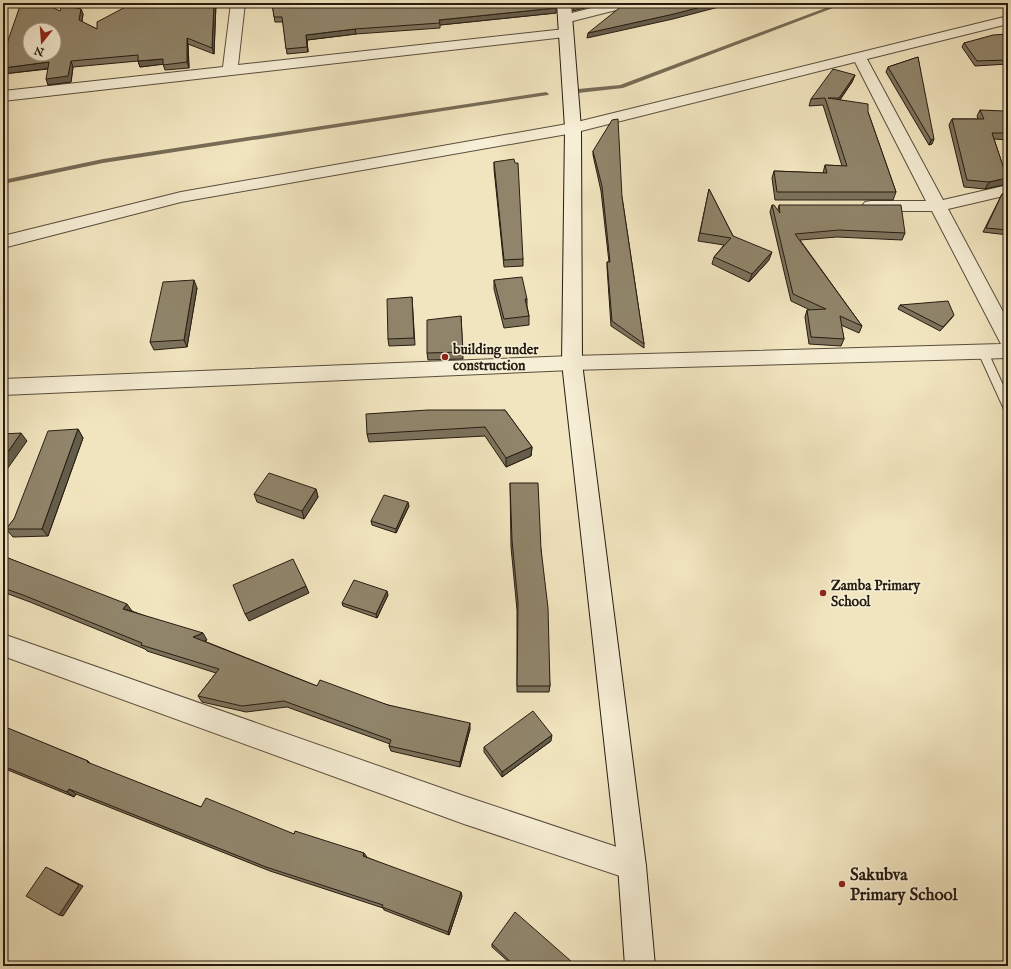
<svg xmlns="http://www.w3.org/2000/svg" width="1011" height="969" viewBox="0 0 1011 969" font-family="'IM FELL English',serif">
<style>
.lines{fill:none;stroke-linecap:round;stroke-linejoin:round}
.stream{fill:#776c56;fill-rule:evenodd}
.lane-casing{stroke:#5a4e3c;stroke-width:2}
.street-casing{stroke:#5a4e3c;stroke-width:2}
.secondary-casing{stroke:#271c11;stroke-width:2}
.lane{fill:#f6eed5;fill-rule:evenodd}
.street{fill:#f6eed5;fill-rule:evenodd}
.secondary{fill:#f6eed5;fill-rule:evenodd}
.wall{fill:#7c725c;stroke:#271c11}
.shaded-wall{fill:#655d4b;stroke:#271c11}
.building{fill:#90856b;stroke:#271c11;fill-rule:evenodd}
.poi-dot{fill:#8f2418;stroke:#f6eed5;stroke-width:1.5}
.labels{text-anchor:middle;stroke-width:3;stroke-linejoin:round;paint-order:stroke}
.poi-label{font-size:14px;font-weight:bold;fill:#271c11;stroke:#f6eed5;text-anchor:start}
.near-poi-label{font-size:17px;font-weight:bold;fill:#271c11;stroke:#f6eed5;text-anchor:start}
</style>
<rect width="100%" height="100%" fill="#f1e5bf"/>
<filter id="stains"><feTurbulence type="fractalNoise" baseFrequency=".005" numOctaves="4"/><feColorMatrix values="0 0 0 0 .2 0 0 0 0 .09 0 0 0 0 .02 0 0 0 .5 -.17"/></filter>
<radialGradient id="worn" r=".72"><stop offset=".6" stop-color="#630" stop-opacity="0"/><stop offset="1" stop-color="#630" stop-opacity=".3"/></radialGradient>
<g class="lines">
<path class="stream" d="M839,3H846L623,88L578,93L575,91L578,89L620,85Z
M546,92L549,94L548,95L103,163L3,184V180L103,159Z"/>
<g class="lane-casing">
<path id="lane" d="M983,348L986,349L988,352L1008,396V411L1004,410L1003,407L978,352L980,349Z"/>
</g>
<g class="street-casing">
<path id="street" d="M231,3H245L238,65L565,29L570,30L572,33L570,36L565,37L3,101V91L223,67Z
M611,3H634L632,6L565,23L560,22L558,19L560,16Z
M1008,16V24L867,59L943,200L1008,185V195L948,209L1008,321V358L572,370L3,395V379L572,356L1001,344L932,211H871L865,210L862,206L865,202L871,201H926L855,62L573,133L181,202L3,248V236L181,192L573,123Z
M3,634L464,796L632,852L642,856L646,866L642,876L632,880L464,824L3,656Z"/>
</g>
<g class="secondary-casing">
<path id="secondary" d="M557,3H571L581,128L582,363L646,866L655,966H625L618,866L562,363L565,128Z"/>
</g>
<use href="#lane" class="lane"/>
<use href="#street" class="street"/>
<use href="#secondary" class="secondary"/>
</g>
<path class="wall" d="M133,3H216L214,54L188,44L189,68L165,70L163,64L140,67L138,61L73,67L71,82L48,85V69L3,74V55L60,11L81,9L83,14L82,22L97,29Z
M272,3L556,8V13L440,25V28L356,34L307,40L308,52L287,54L283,22H275Z
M1008,34V64L975,66L962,47L964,43Z
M918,57L932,144L929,145L886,72L888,67Z
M855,75L852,82L840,100L868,112L896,192L893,200H775L772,178L774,171L823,173L825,165L842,166L823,105L809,106L811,99Z
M980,110L1008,119V140L994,139L1007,178L1003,185L985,189L964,187L949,125L952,119H978L977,116Z
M593,151L622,197L644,344V348L611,326L607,267V262H609L601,191L593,155Z
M494,162L523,259V266L504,267L494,169Z
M709,189L733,236L769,260L749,282L712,264L714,257L724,245L698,241Z
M1008,193V235L983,232L1002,194Z
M772,205L778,210L779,205L905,233L902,240L837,237L800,240L862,326L859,333L841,325L844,339L841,346L809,344L805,317L807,310H810L791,301L770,212Z
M494,280L527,299V306L529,316V325L504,328L494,289Z
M197,288L187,347L154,350L150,342Z
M412,297L415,345L389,346L388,339Z
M900,305L954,315L951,319L940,331L898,309Z
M461,316L463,359L428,360L427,353Z
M505,410L532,447L531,456L506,467L485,436L369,442L367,434Z
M78,429L83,438L48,536L13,537L6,529L14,519Z
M510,483L541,549L550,686L549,692H517V610L511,547Z
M316,489L318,497L304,519L257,502L254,494Z
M409,506L396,533L372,525L371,521Z
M3,556L132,611L207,640L204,641L317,686L388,705L470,729L460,767L391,751L389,746L390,744L287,707L246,712L202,702L198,696L216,673L147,651L145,649L30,602L3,592Z
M388,595L377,618L343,606L342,603Z
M3,725L6,728L88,761L92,765L201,807L294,834L364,853L366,857L462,896L449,935L384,910L383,908L270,871L76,794L74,797L3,768Z
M551,741L502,777L484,752V747Z
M492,944L570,966H513L492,947Z"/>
<path class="shaded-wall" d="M214,3H216L214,54L212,48Z
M586,3H605L573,11V6Z
M717,3H734L673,19L587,38L588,33Z
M556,8V13L440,25L439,20Z
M81,9L83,14L81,26L79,20Z
M355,29L356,34L307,40L308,52L306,35Z
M187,38L188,44L189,68L187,62Z
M163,59L165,64L140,67L138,61Z
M71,61L73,67L71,82L48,85L46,79Z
M49,62L52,68L3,74V68Z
M855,75L852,82L836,105L839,98Z
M934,139L932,144L929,145L931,140Z
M1007,178L1003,185L985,189L989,182Z
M772,252L769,260L749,282L752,274Z
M194,280L197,288L187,347L184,340Z
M78,429L83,438L48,536L42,529Z
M21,433L27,441L3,475V459Z
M532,447L531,456L506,467V458Z
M316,489L318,497L304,519L302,511Z
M408,502L409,506L396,533V529Z
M306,586L309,593L249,621L245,614Z
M387,591L388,595L377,618L376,614Z
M127,604L132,611L123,609Z
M203,633L207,640L198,644L193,637Z
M470,723V729L460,767V762Z
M552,735L551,741L502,777V772Z
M69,789L76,794L74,797L67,792Z
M364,853L367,857L365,860L363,856Z
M50,869L83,886L63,916L59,915Z
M461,892L462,896L449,935L448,932Z"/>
<path class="building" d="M21,3H43L60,11L62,5L81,9L79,20L97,29V22L133,3H214L212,48L187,38V62L163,65V59L138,61V55L71,61L68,76L46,79L49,62L3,68V55ZM30,30H54V54H30Z
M272,3H556V8L439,20L440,23L355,29L306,35L307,47L286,49L282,17H274Z
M573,3H586L573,6Z
M630,3H717L674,14L588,33L623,5Z
M1008,34V60L977,61L964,43L993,35Z
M918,57L934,139L931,140L888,67Z
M833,69L855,75L839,98H828L868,104V112L896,192H777L774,171L827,173L825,165L847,166L825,98L811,99Z
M980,110L1004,111L1008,119V133H992L1007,178L989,182L967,180L952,119H984Z
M618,119L622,197L644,344L612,321L607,262H610L602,186L593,151L612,120Z
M514,159L515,163H518L523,259L504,260L494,162Z
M709,189L733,236L772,252L752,274L714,257L731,238L700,233Z
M1008,193V230L986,228L1002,194Z
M772,205H774L780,213L779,205H901L905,233L839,230L795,234L862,326L840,316L844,339L811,337L807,310L826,309L793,294Z
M522,277L527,299H525L529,316L504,319L494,280Z
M194,280L184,340L150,342L163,282Z
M412,297L414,338L388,339L387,299Z
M948,301L954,315L943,327L900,305Z
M461,316L463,352L427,353V320Z
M428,410H505L532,447L506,458L485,427L367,434L366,414Z
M78,429L42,529H6L14,519L48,431Z
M21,433L3,459V434Z
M269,473L316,489L302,511L254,494Z
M510,483H538L541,549L548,608L550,686H517L518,603L512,540Z
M384,495L408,502L396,529L371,521Z
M3,556L127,604L123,609L203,633L193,637L317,686L320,680L388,705L470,723L460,762L389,746L391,740L284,701L242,706L198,696L219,669L141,645L142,643L23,595L3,588Z
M293,559L306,586L245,614L233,585Z
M354,580L387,591L376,614L342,603Z
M533,711L552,735L502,772L484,747Z
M3,726L88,761L87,762L201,807L206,798L294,834L295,831L364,853L363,856L461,892L448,932L382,907L383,905L266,867L69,789L67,792L3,766Z
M46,867L79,885L59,915L26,896Z
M515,912L572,962L570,966H515L492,944Z"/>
<g class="poi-dot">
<circle cx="445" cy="357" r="4"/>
<circle cx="823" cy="593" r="4"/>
<circle cx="842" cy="884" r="4"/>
</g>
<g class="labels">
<g class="poi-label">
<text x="453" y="354">building under<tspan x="453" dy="16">construction</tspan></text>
<text x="831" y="590">Zamba Primary<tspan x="831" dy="16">School</tspan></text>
</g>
<g class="near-poi-label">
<text x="850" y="880">Sakubva<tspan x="850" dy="20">Primary School</tspan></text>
</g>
</g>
<rect width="1011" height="969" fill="none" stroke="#f1e5bf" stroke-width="16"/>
<rect x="4" y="4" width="1003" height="961" fill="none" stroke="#271c11" stroke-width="2"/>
<rect x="8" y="8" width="995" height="953" fill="none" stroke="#271c11"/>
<g transform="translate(42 42) rotate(197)"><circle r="19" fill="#f6eed5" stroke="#a39a87"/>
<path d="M0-3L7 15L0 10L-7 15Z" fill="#8f2418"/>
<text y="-6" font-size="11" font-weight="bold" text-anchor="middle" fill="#271c11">N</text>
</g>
<rect width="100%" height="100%" filter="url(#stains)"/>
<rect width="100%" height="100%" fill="url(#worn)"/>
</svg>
